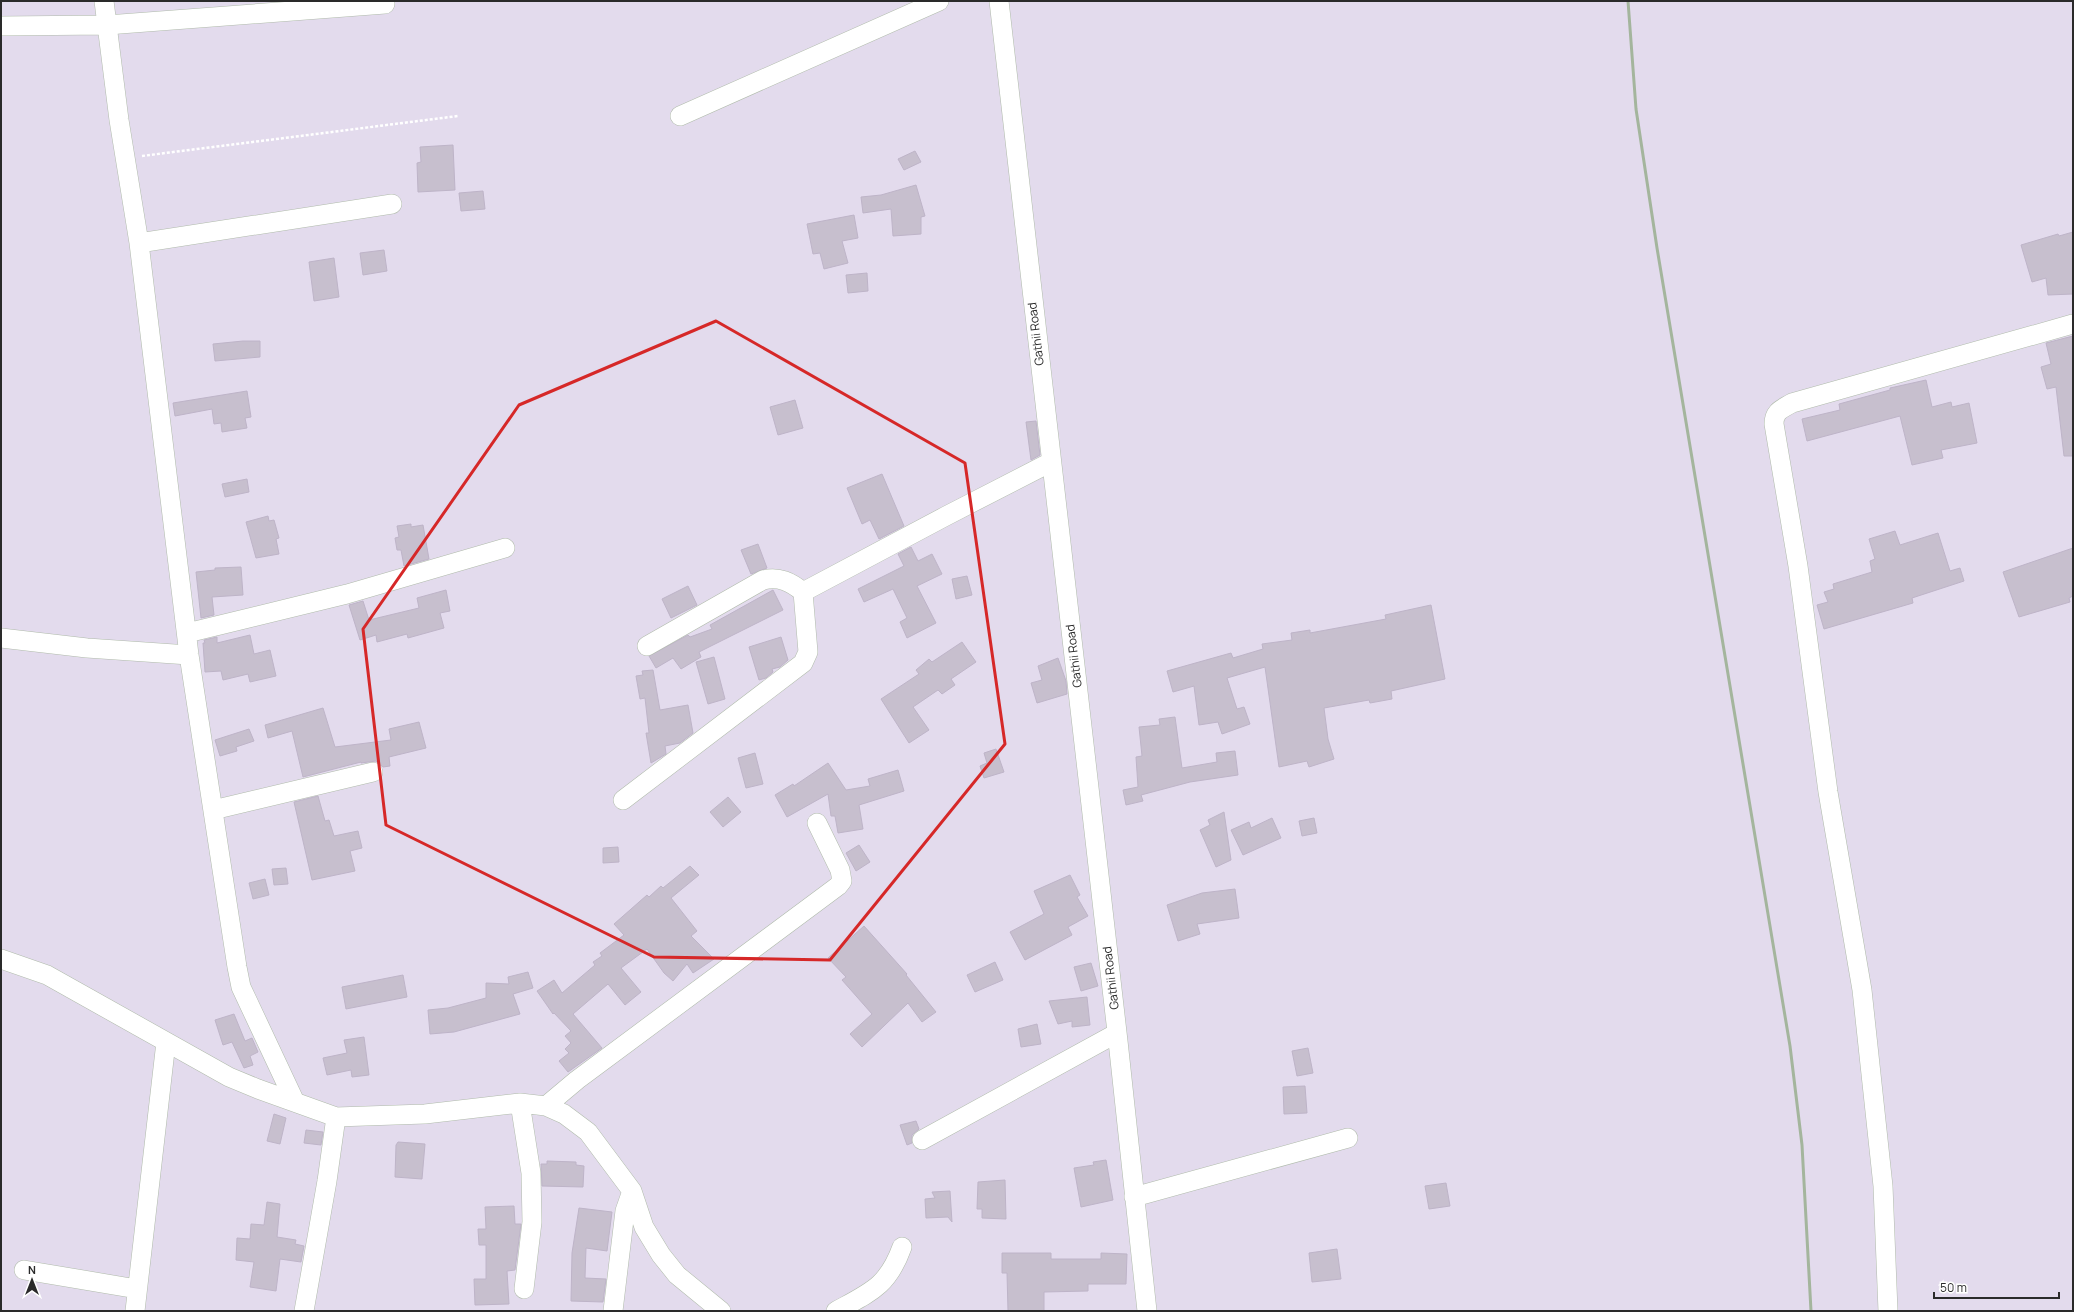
<svg xmlns="http://www.w3.org/2000/svg" width="2074" height="1312" viewBox="0 0 2074 1312" font-family="Manrope,sans-serif">
<style>
.building{fill:#c7bfce;stroke:#beb4c8}
.lines{fill:none;stroke-linecap:round;stroke-linejoin:round}
.street-casing{stroke:#b0bbab;stroke-width:20}
.path{stroke:#fff;stroke-width:2.5;stroke-dasharray:3 2;stroke-linecap:butt}
.street{stroke:#fff;stroke-width:19}
.rail{stroke:#a4b59d;stroke-width:3}
.marked{fill:none;stroke:#d62828;stroke-width:3;stroke-linejoin:round}
.labels{text-anchor:middle;stroke-width:3;stroke-linejoin:round;paint-order:stroke}
.street-label{font-size:12px;fill:#2a2a2a;stroke:#fff}
</style>
<rect width="100%" height="100%" fill="#e3dbed"/>
<path class="building" d="M453,145L455,190L418,192L417,163L421,162L420,147Z
M915,151L921,162L904,170L898,159Z
M916,185L925,216L921,217V234L893,236L891,209L863,213L861,197L881,195Z
M483,191L485,209L461,211L459,193Z
M854,215L858,238L842,241L848,263L824,269L820,253L813,254L807,224Z
M2073,232V294L2048,295L2046,278L2032,282L2021,245L2058,234L2059,236Z
M384,250L387,271L363,275L360,253Z
M334,258L339,297L314,301L309,262Z
M867,273L868,291L848,293L846,275Z
M2073,336V456H2064L2056,387L2047,389L2041,367L2051,364L2046,343Z
M243,341H260V357L215,361L213,344Z
M1926,380L1932,407L1951,402L1952,407L1969,403L1977,443L1941,450L1943,458L1912,465L1900,416L1807,441L1802,419L1840,410L1839,404L1890,390V388Z
M247,391L251,417L245,418L247,428L222,432L221,423L214,424L212,409L175,416L173,403Z
M795,400L803,428L778,435L770,407Z
M1036,421L1040,455L1031,460L1026,422Z
M882,474L904,526L879,539L870,520L862,524L847,488Z
M247,479L249,492L225,497L222,484Z
M268,516L269,521L274,520L279,538L276,539L279,554L256,558L246,522Z
M411,524V527L423,525L429,559L404,566L401,550H397L395,538L399,537L397,526Z
M1895,531L1900,545L1938,533L1950,571L1960,568L1964,581L1912,598L1913,603L1824,629L1817,605L1828,602L1824,592L1834,589L1833,584L1872,572L1870,561L1875,559L1869,539Z
M758,544L767,568L751,574L741,550Z
M911,547L918,561L932,554L942,574L917,586L936,623L907,638L900,622L907,618L893,589L864,602L858,589L904,566L898,554Z
M2073,548V596L2069,598L2070,602L2019,617L2003,572Z
M241,567L243,595L212,597L214,615L201,618L196,572L215,570V568Z
M967,576L972,595L956,599L952,579Z
M688,586L697,605L671,618L662,599Z
M446,590L450,611L440,613L444,628L408,638L407,634L377,642L376,635L360,640L349,605L363,601L369,620L419,608L417,598Z
M773,590L783,610L699,652L701,657L681,669L673,658L656,668L649,656L688,635L690,637L712,629L710,625Z
M1431,605L1445,679L1391,691L1392,699L1370,703L1369,700L1324,708L1328,739L1334,759L1309,767L1307,761L1279,767L1265,667L1227,678L1237,709L1244,707L1250,724L1222,734L1218,722L1199,725L1194,686L1173,692L1167,671L1231,653L1233,658L1263,649L1262,644L1292,640L1291,633L1310,630V633L1386,619L1385,615Z
M250,635L254,654L270,650L276,676L250,682L248,674L223,680L221,671L205,672L203,643H205L204,640L217,637V643Z
M781,637L788,660L780,667L772,669L773,672L766,678L759,680L749,647Z
M962,642L976,662L951,679L955,685L942,694L938,690L913,707L929,730L909,743L881,699L919,674L916,670L929,659L932,662Z
M714,657L725,699L708,704L696,662Z
M1058,658L1066,681L1067,694L1037,703L1031,683L1042,680L1038,666Z
M653,670L660,710L688,705L693,733L680,743L665,746L666,754L651,763L646,733H649L645,698L640,699L636,676L643,675L642,671Z
M323,708L335,747L391,740L389,729L419,722L426,748L389,757L390,766L383,767L376,761L361,763V762L303,777L292,731L268,738L265,725Z
M1175,717L1182,768L1217,762L1216,753L1235,751L1238,775L1190,782L1141,795L1143,801L1126,805L1123,790L1138,787L1136,757L1142,756L1139,727L1160,725L1159,719Z
M249,729L254,741L236,747L237,751L220,756L215,740Z
M996,749L1004,772L984,778L980,766L987,763L984,753Z
M755,753L763,784L746,788L738,758Z
M828,763L846,790L870,786L868,779L898,770L904,791L859,805L863,829L838,833L835,816H831L828,794L787,817L775,795L793,784L794,786Z
M318,796L325,821L329,820L334,836L358,831L362,848L350,851L355,871L312,880L294,802Z
M728,797L741,812L723,827L710,812Z
M1224,812L1231,860L1216,867L1200,830L1210,825L1208,820Z
M1272,818L1281,838L1243,855L1231,830L1249,822L1251,828Z
M1314,818L1317,833L1302,836L1299,821Z
M859,845L870,862L856,871L846,853Z
M618,847L619,862L603,863V848Z
M690,866L699,875L671,898L697,931L691,936L714,959L693,973L687,964L673,981L664,973L647,949L621,968L641,992L625,1005L608,984L573,1014L602,1048L568,1072L559,1061L569,1053L565,1049L571,1043L565,1036L571,1031L554,1013L553,1014L537,991L554,980L562,993L595,965L593,962L602,956L600,953L624,935L614,924L647,895L649,897L661,886L663,888Z
M286,868L288,884L274,885L272,869Z
M1070,875L1080,895L1077,897L1088,916L1068,927L1072,935L1025,960L1010,932L1044,914L1034,891Z
M265,879L269,895L253,899L249,883Z
M1235,889L1239,918L1197,924L1200,934L1178,941L1167,905L1202,893Z
M864,926L907,974L906,975L936,1012L922,1022L908,1003L862,1047L850,1034L872,1014L842,980L846,977L828,958Z
M995,962L1003,980L975,992L967,975Z
M1091,963L1098,986L1081,991L1074,967Z
M528,972L533,988L513,994L520,1014L454,1032L430,1034L428,1010L448,1008L486,998V983L509,984L508,977Z
M403,975L407,997L346,1009L342,987Z
M1087,997L1090,1025L1072,1027V1021L1058,1024L1049,1001Z
M234,1014L245,1041L252,1038L258,1052L250,1056L253,1065L244,1068L232,1042L223,1045L215,1020Z
M1037,1024L1041,1044L1021,1047L1018,1029Z
M364,1037L369,1075L352,1077L351,1070L327,1075L323,1058L347,1053L344,1040Z
M1308,1048L1313,1073L1297,1076L1292,1051Z
M1305,1086L1307,1113L1284,1114L1283,1087Z
M274,1114L286,1118L280,1144L267,1141Z
M916,1121L919,1129L912,1135V1143L907,1145L900,1125Z
M306,1130L323,1132L321,1145L304,1143Z
M398,1142L425,1144L422,1179L395,1177L396,1145Z
M1106,1160L1113,1200L1081,1207L1074,1168L1094,1165L1093,1162Z
M547,1161L576,1162V1165L584,1166L583,1187L542,1186L541,1164H547Z
M1005,1180L1006,1219L982,1218V1209H977L978,1182Z
M1446,1183L1450,1206L1429,1209L1425,1186Z
M950,1191L952,1222L948,1217L926,1218L925,1199L935,1198L932,1192Z
M267,1202L280,1204L277,1237L296,1240L295,1244L304,1246L301,1262L280,1259L276,1291L250,1287L254,1262L236,1260L237,1238L250,1239L251,1224L264,1225Z
M514,1206L515,1224H521L515,1270L507,1271L509,1304L475,1305L474,1279H486V1245H479L478,1229H486L485,1207Z
M579,1208L612,1212L607,1251L586,1248L585,1278L606,1279L603,1302L571,1301L572,1253Z
M1337,1249L1341,1279L1312,1282L1309,1253Z
M1002,1253H1051V1259H1101V1253L1127,1254L1126,1284H1088V1291L1044,1292V1311H1008L1007,1273H1002Z"/>
<g class="lines">
<g class="street-casing">
<path id="street" d="M104,1L119,120L139,243L189,655L237,967L241,987L295,1102
M999,1L1118,1041L1147,1311
M1,26L107,25L385,4
M680,116L939,1
M139,243L392,204
M803,592L946,516L1051,462
M187,633L347,594L505,548
M1,638L87,648L189,655
M623,800L803,663L808,652L803,592C791,582 779,576 763,580L647,646
M213,810L373,772
M1,959L47,975L229,1077L258,1089L336,1117L425,1114L520,1103L546,1106L564,1114L588,1132L632,1191L644,1227L661,1255L677,1275L721,1311
M520,1103L531,1173L532,1222L524,1289
M546,1106L577,1080L838,886L842,881L840,870L817,823
M922,1140L1117,1033
M1134,1197L1348,1138
M24,1270L137,1289
M135,1311L166,1042
M304,1311L327,1181L336,1117
M613,1311L625,1211L632,1191
M836,1311C871,1292 888,1286 902,1247
M1888,1311L1883,1186L1862,990L1828,792L1798,566L1774,424C1774,411 1782,409 1792,403L2073,324"/>
</g>
<path class="path" d="M142,156L458,116"/>
<use href="#street" class="street"/>
<path class="rail" d="M1628,1L1636,109L1657,248L1790,1046L1802,1145L1811,1311"/>
</g>
<path class="marked" d="M716,321L965,463L1005,744L830,960L654,957L386,825L363,629L519,405Z"/>
<g class="labels">
<g class="street-label">
<text transform="translate(1036 334) rotate(-97)" y="4">Gathii Road</text>
<text transform="translate(1074 656) rotate(-97)" y="4">Gathii Road</text>
<text transform="translate(1111 978) rotate(-97)" y="4">Gathii Road</text>
</g>
</g>
<rect width="2074" height="1312" fill="none" stroke="#2a2a2a" stroke-width="4"/>
<g transform="translate(32 1280)" stroke="#ffffff" stroke-width="3" paint-order="stroke">
<path d="M0-3L7 15L0 10L-7 15Z" fill="#2a2a2a"/>
<text y="-6" font-size="11" font-weight="bold" text-anchor="middle" fill="#2a2a2a">N</text>
</g>
<path d="M1934 1292v6h125v-6" fill="none" stroke="#2a2a2a" stroke-width="2"/>
<text x="1940" y="1292" font-size="12" fill="#2a2a2a" stroke="#ffffff" stroke-width="3" paint-order="stroke">50 m</text>
</svg>
